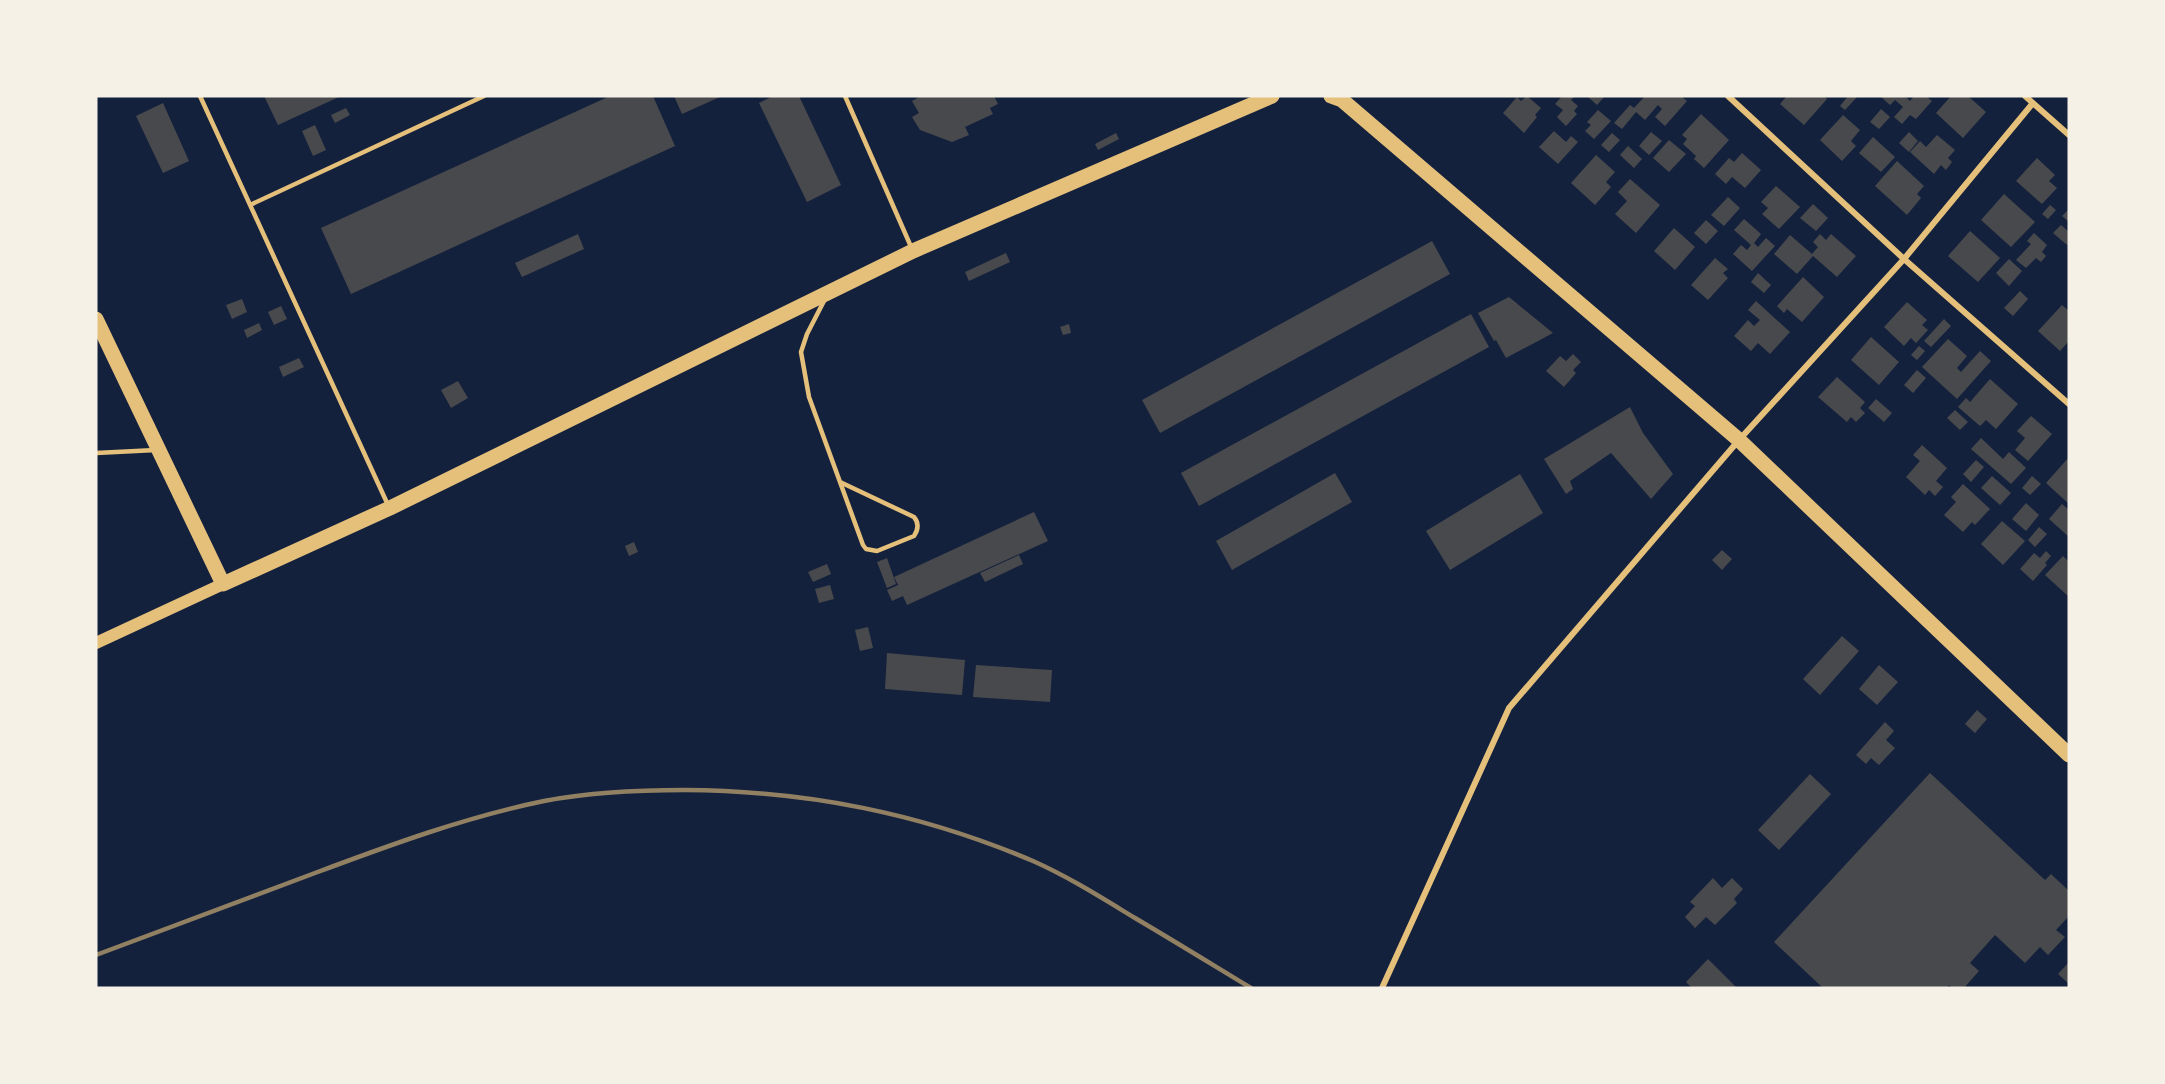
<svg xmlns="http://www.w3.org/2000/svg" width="2165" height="1084" viewBox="0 0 2165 1084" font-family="'Alegreya Sans',sans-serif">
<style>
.building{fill:#48494c}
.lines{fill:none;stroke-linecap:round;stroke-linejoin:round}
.service{stroke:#e5c07b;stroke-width:4.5}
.minor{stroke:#e5c07b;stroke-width:6}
.secondary{stroke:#e5c07b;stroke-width:12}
.primary{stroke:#e5c07b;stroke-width:15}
.rail{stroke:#918062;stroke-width:4.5}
</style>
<rect width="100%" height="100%" fill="#14213d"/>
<path class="building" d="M264,96H341L278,125Z
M610,96H653L675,146L351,294L321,228Z
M674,96H722L682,114Z
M773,96H799L841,185L807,202L759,103Z
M921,96H994L998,104L990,108L993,114L965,127L969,135L952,142L920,130L912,117L919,113L912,101Z
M1527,96L1541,108L1535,115L1537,117L1524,133L1503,113L1517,97L1521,101Z
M1562,96H1575L1571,100L1578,106L1574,111L1577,114L1566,126L1557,117L1563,110L1555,104Z
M1587,96H1605L1597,105Z
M1645,96H1681L1687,101L1665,126L1655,117L1662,109L1658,105L1645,120L1636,112L1622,129L1614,123L1630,105L1634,108Z
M1787,96H1824L1827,99L1804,125L1780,104Z
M1848,96H1858L1845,110L1840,106Z
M1880,96H1905L1910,101L1914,96H1926L1932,101L1916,119L1910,115L1902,124L1894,117L1903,107L1895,100L1890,105Z
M1951,96H1968L1986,112L1963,138L1936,113Z
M163,103L189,161L163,173L136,116Z
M346,108L350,115L335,123L331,115Z
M1881,109L1890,117L1879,129L1870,122Z
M1598,110L1611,121L1594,139L1585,131L1591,125L1587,122Z
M1701,114L1729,140L1704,168L1694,159L1696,156L1683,144L1687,139L1682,135Z
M1843,115L1860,130L1851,141L1856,146L1842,161L1820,140Z
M315,125L326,150L313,156L302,131Z
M1554,131L1566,142L1571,136L1578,142L1558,164L1539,147Z
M1651,132L1662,141L1649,155L1639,146Z
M1909,132L1918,141L1909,152L1899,143Z
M1116,133L1119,139L1098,150L1095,144Z
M1612,133L1620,140L1609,152L1601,145Z
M1937,135L1955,150L1948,158L1952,162L1946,170L1941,165L1934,174L1910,152L1920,141L1926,147Z
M1873,137L1895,157L1881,172L1859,153Z
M1669,140L1686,154L1669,172L1653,158Z
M1628,146L1642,159L1634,168L1620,155Z
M1742,153L1761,170L1745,188L1732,177L1726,184L1715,174L1729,158L1734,162Z
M1596,155L1615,172L1606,182L1611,187L1595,205L1571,183Z
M2037,158L2055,175L2049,181L2057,188L2042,204L2016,181Z
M1897,161L1924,186L1917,194L1921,198L1907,215L1875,186Z
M1630,179L1660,205L1636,233L1615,214L1627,201L1618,192Z
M1776,186L1800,207L1779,229L1762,214L1768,208L1761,202Z
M2004,194L2035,222L2011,247L1981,220Z
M1728,197L1740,208L1724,226L1711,215Z
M1813,204L1828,218L1816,231L1800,218Z
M2050,205L2056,210L2048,219L2042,214Z
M2069,209V222L2062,216Z
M1744,219L1761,234L1754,243L1758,247L1766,238L1775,246L1752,271L1733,254L1741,245L1747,250L1751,245L1734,230Z
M1706,220L1718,231L1706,244L1694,233Z
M2061,225L2069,232V243L2067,245L2053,233Z
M1674,228L1695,247L1675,270L1654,251Z
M1970,231L2000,258L1978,282L1948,256Z
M2034,233L2047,245L2042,252L2046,256L2041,262L2036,258L2026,268L2016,260L2031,244L2027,241Z
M578,234L584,249L522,277L515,263Z
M1820,234L1826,240L1831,234L1856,256L1837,277L1813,256L1797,274L1774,254L1790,235L1812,254L1818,247L1813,242Z
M1432,241L1450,274L1160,433L1142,400Z
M1006,253L1010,262L969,281L965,272Z
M1715,258L1728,269L1723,273L1728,278L1708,300L1691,285Z
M2009,259L2022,271L2009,286L1996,273Z
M1758,273L1771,285L1764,293L1751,282Z
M1803,277L1824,297L1802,322L1787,309L1784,313L1777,306Z
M2020,291L2028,299L2013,316L2004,308Z
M1509,297L1553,333L1506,358L1496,340L1494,341L1478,313Z
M242,299L247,312L232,319L226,305Z
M1756,301L1790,332L1770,354L1758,343L1751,351L1734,336L1748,320L1754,326L1760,320L1748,310Z
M1907,302L1927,320L1922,325L1928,330L1916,343L1911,338L1904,346L1884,327Z
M2062,305L2069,311V341L2060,351L2038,331Z
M281,306L287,319L274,325L268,312Z
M1471,314L1489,347L1199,506L1181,473Z
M1944,319L1951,326L1931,347L1924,341Z
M259,323L262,330L247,338L244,330Z
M1069,324L1071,333L1063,335L1060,327Z
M1871,337L1899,362L1879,385L1851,360Z
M1948,339L1967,356L1957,368L1961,372L1980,351L1991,361L1957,399L1922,367Z
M1919,346L1925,351L1917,360L1911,355Z
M1573,354L1581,362L1573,370L1576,373L1564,387L1546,371L1560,356L1566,361Z
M299,358L304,367L283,377L279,367Z
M1917,370L1926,378L1913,393L1904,385Z
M1837,377L1865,402L1860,408L1865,413L1856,422L1851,417L1847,422L1818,397Z
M1990,379L2018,404L1996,429L1986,420L1980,426L1958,407L1966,398L1970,402Z
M458,381L468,398L451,408L441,390Z
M1876,399L1892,413L1884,422L1868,408Z
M1630,407L1643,433L1673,474L1651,499L1611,453L1570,481L1573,489L1566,494L1544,459Z
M1955,410L1968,422L1960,430L1947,418Z
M2031,416L2052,434L2028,461L2015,450L2025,438L2017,431Z
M1981,438L2003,459L2009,452L2026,468L2011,484L1971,449Z
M1922,445L1947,468L1936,481L1943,487L1935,496L1929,490L1925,495L1906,477L1920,461L1913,455Z
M2069,457V504L2046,483Z
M1976,460L1984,467L1971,482L1963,474Z
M1335,473L1352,502L1232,570L1216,541Z
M1520,474L1543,513L1450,570L1426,531Z
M1992,476L2011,493L2000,505L1981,488Z
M2032,476L2041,484L2030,495L2022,488Z
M1963,484L1990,509L1975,525L1972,522L1963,532L1944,515L1956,502L1951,497Z
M2026,503L2039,515L2026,531L2012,519Z
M2062,504L2069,510V537L2049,519Z
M1034,512L1048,541L907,605L903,596L892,601L887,590L898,585L894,577Z
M2002,521L2025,541L2003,565L1981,544Z
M2039,527L2047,534L2035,547L2028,540Z
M634,542L638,552L629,556L625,546Z
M1722,550L1732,559L1722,570L1712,560Z
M2046,551L2051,556L2045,563L2047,565L2033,581L2020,569L2034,553L2040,558Z
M1019,555L1023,564L985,582L980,573Z
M2063,556L2069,562V597L2045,575Z
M887,558L896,584L887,588L877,562Z
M827,564L831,574L813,582L808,572Z
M830,585L834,599L819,603L815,589Z
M868,627L873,648L860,651L855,630Z
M1842,636L1859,651L1820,695L1803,679Z
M887,653L965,660L962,695L885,689Z
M976,665L1052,670L1050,702L973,697Z
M1879,665L1898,682L1877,705L1859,689Z
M1977,710L1987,719L1975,733L1965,724Z
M1885,722L1894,731L1886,740L1895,748L1879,765L1871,758L1866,764L1856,755Z
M1930,773L2045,880L2051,874L2069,891V916L2056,930L2065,937L2048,955L2040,947L2025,963L1995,935L1970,963L1979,971L1964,988H1952L1949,985L1947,988H1823L1774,942Z
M1810,774L1831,794L1779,850L1758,830Z
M1713,878L1722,888L1732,878L1743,889L1734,899L1737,903L1715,925L1706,917L1695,928L1685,917L1695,906L1690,902Z
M1708,959L1737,988H1692L1686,982Z
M2069,962V984L2058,974Z"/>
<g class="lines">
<path class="service" d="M200,96L388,505
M845,96L912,249
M250,205L484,96
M824,301L807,334L801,352L809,397L863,545L866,549L877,551L914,536C918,530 919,523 914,517L840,482
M96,453L156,450"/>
<path class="minor" d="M1728,96L1904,259L2069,404
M2025,96L2069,135
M1382,988L1509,708L1739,440L1904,259L2033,103"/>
<path class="secondary" d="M96,643L223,584"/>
<path class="primary" d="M1331,96L1342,100L1739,440L2069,755
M96,319L223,584L390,508L913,251L1272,96"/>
<path class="rail" d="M96,955C169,928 242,901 315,873C390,845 466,817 544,801C591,792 638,790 685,790C808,791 920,813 1033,861C1069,877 1102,898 1135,918C1174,941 1213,965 1251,988"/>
</g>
<rect width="2165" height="1084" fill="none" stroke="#f6f1e7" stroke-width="195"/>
</svg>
